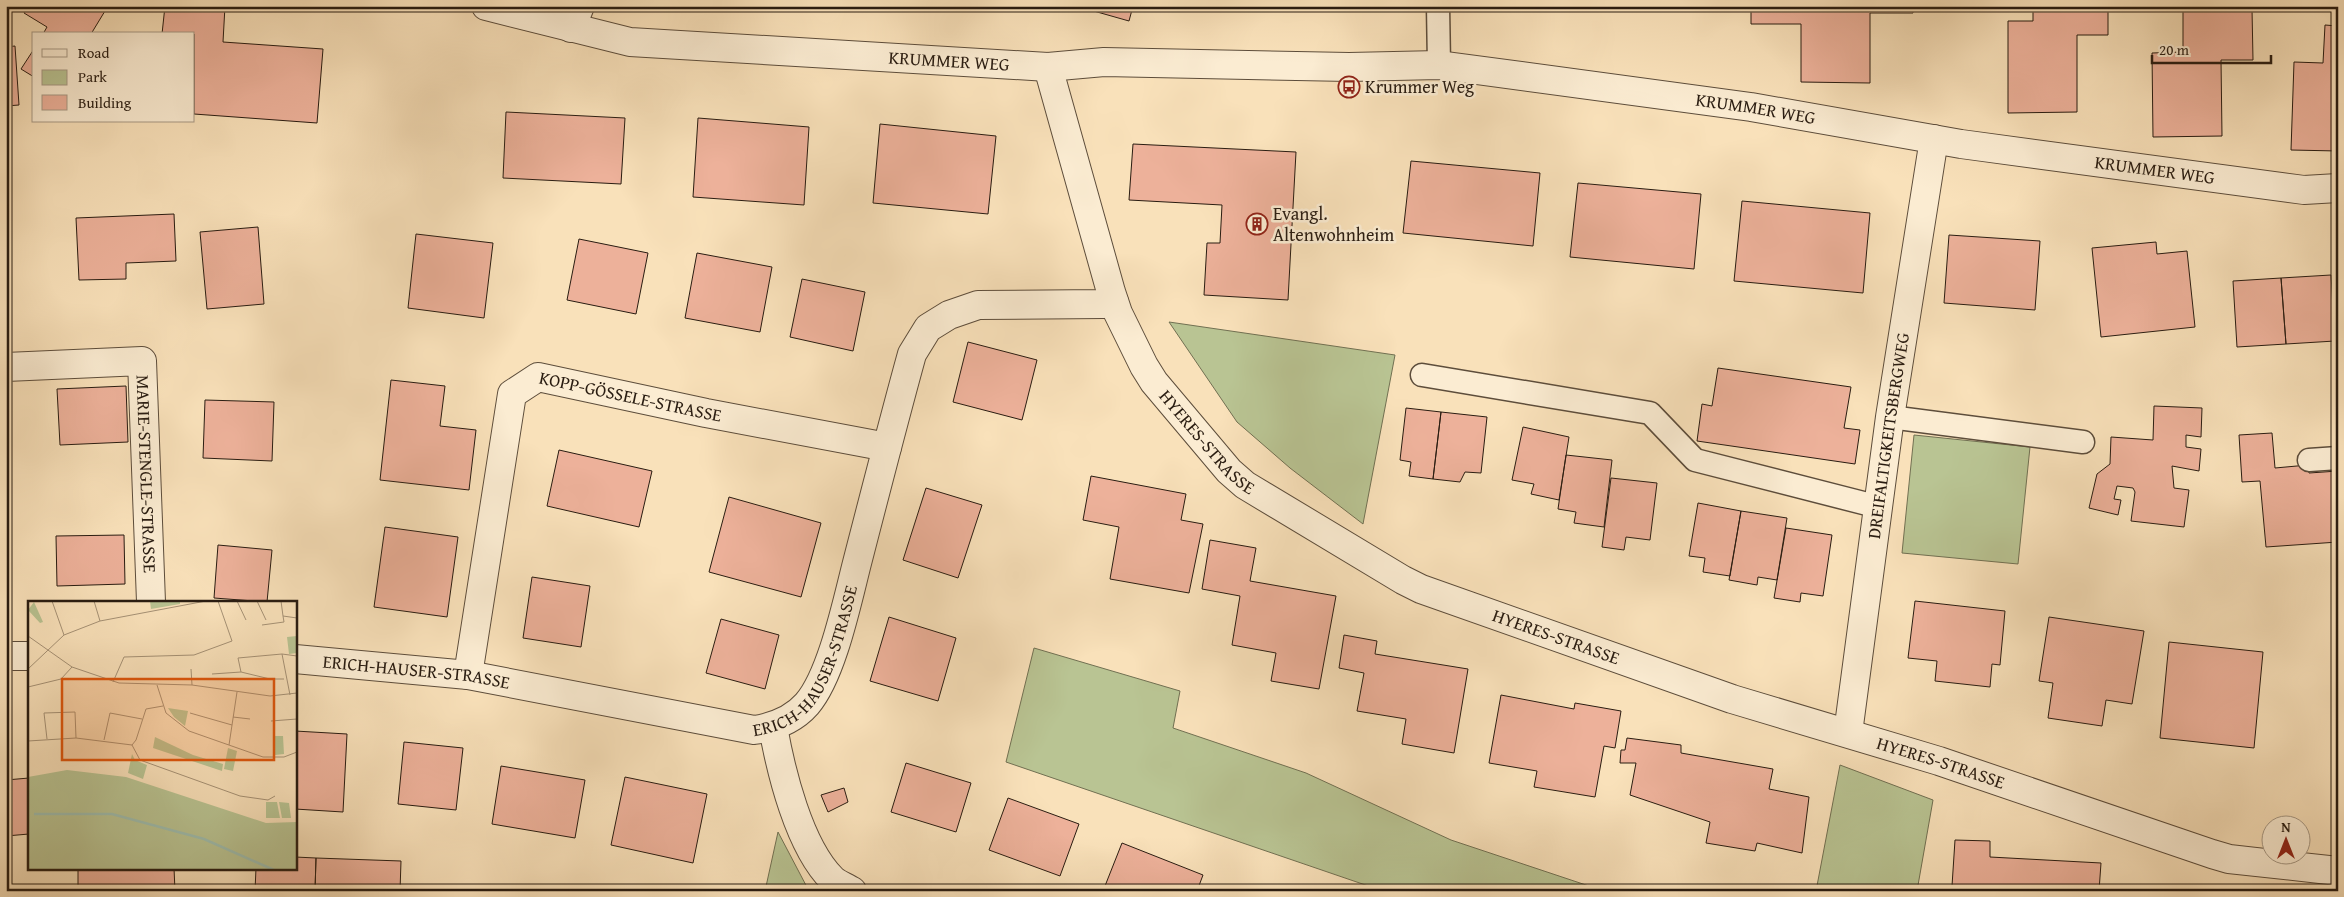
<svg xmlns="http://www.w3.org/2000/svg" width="2344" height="897" viewBox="0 0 2344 897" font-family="'Gentium Book Plus',serif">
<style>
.green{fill:#b9c493;stroke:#717052}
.building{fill:#edb19a;stroke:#291c11}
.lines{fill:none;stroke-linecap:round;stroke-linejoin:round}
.service-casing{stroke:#5d4d3b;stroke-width:25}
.minor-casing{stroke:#5d4d3b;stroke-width:30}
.service{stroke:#fbecd2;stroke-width:22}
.minor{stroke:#fbecd2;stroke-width:28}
.labels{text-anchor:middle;stroke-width:5;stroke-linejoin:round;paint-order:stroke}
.street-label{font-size:18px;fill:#291c11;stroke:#fbecd2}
.poi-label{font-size:18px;fill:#291c11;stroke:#fbecd2;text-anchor:start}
.inset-river{fill:none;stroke:#9ebeaf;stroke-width:2.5}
.inset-road{fill:none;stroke:#a69276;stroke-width:1}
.view{fill:#de560c;fill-opacity:0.15;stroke:#de560c;stroke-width:2.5}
.inset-edge{fill:none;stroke:#291c11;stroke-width:2.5}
</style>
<rect width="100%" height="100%" fill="#f9e1ba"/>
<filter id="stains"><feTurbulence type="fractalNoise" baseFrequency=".004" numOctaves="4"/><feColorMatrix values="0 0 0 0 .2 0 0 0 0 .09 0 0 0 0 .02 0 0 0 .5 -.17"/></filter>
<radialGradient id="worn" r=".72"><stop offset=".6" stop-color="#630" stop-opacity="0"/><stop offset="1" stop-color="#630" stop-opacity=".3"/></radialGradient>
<path class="green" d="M1169,322L1395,355L1363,524L1290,468L1237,422Z
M1914,435L2030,447L2018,564L1902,553Z
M1034,648L1180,691L1173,728L1306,773L1451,840L1604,891H1383L1006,762Z
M1840,765L1933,800L1917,891H1816Z
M778,832L809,891H765Z"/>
<path class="building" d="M28,6H108L91,34H43L47,27L24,13Z
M165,6H225L223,42L323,49L317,123L194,114V34H162Z
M1076,6H1133L1129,21Z
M1751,6H1913V13H1870V83L1801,82V24H1751Z
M2033,6H2108V35H2077V112L2008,113V21H2033Z
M2252,9L2253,60H2221L2222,136L2153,137L2152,53L2183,52V10Z
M2325,25L2338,26V151L2291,150L2294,62L2323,63Z
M15,46L19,105L6,106V47Z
M34,49V77L21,69Z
M506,112L625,118L621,184L503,178Z
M698,118L809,127L804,205L693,197Z
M880,124L996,136L988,214L873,203Z
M1133,144L1296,152L1288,300L1204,295L1207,243H1220L1222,205L1129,200Z
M1411,161L1540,173L1533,246L1403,233Z
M1578,183L1701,194L1694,269L1570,257Z
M1742,201L1870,213L1863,293L1734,281Z
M174,214L176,261L126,263V279L79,280L76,218Z
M258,227L264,304L207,309L200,232Z
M416,234L493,243L484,318L408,308Z
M1949,235L2040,241L2035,310L1944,303Z
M579,239L648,253L636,314L567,300Z
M2156,242L2157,254L2187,251L2195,327L2101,337L2092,248Z
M697,253L772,267L760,332L685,318Z
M2331,275L2335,341L2286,344L2281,278Z
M2281,278L2286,344L2237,347L2233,281Z
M802,279L865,292L853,351L790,337Z
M968,342L1037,360L1022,420L953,402Z
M1718,368L1851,387L1844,428L1860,430L1855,464L1697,441L1702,404L1712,406Z
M391,380L445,386L440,426L476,430L469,490L380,480Z
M126,386L128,442L60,445L57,389Z
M205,400L274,402L272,461L203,458Z
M2154,406L2202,408L2201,437L2186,435V447L2201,449L2199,471L2172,466L2174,488L2189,490L2184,527L2131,521L2135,492L2133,488L2117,486L2114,499L2121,500L2118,515L2089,508L2097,474L2110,464L2111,437L2153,440Z
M1406,408L1441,412L1433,479L1409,476L1411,462L1400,460Z
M1441,412L1487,417L1481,473L1465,472L1460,482L1433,479Z
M1523,427L1569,437L1559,500L1531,494L1534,484L1512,480Z
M2272,433L2275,468L2308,465L2309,473L2338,471V542L2266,547L2260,481L2242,482L2239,435Z
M559,450L652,471L639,527L547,506Z
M1566,455L1612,460L1604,527L1574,523L1576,512L1558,509Z
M1091,476L1186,494L1181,520L1203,524L1189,593L1110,579L1119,527L1083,520Z
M1611,478L1657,483L1650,540L1626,537L1624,550L1602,547Z
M926,488L982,505L958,578L903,560Z
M729,497L821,523L801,597L709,572Z
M1698,503L1741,511L1730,576L1703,572L1705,558L1689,556Z
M1741,511L1787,518L1777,580L1758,577L1757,585L1729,580Z
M385,527L458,537L447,617L374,607Z
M1786,528L1832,535L1823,596L1801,593L1800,602L1774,598Z
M124,535L125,584L57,586L56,536Z
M1210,540L1256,548L1250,581L1336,596L1319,689L1271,681L1276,653L1232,645L1240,596L1202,589Z
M218,545L272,550L267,602L214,598Z
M532,577L590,586L581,647L523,638Z
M1915,601L2005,611L2000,665L1992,664L1990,687L1935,681L1937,661L1908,658Z
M889,617L956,638L938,701L870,681Z
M2049,617L2144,631L2132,704L2106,700L2102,726L2048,718L2053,683L2039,681Z
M721,619L779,635L765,689L706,673Z
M1344,635L1377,641L1375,654L1468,669L1454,753L1402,744L1406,719L1357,711L1364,673L1339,668Z
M2169,642L2263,652L2254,748L2160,738Z
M1501,695L1574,709L1575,703L1621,711L1615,748L1604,746L1595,797L1534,787L1537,771L1489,763Z
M295,731L347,734L343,812L295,809Z
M1627,738L1681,745V753L1773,769L1769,789L1809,797L1802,853L1757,843L1755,851L1706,843L1710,822L1630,795L1636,763H1620L1621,750H1625Z
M404,742L463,748L456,810L398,804Z
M906,763L971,783L956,832L891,812Z
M501,766L585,780L575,838L492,824Z
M625,777L707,794L693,863L611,845Z
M29,778V834L6,836V780Z
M844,788L848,802L828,812L821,795Z
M1008,798L1079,824L1060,876L989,850Z
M1955,840L1990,841V857L2101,863L2099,891H1988V888L1952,886Z
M1122,843L1203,875L1197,891H1103Z
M295,857L316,858L315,891H255L256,868H295Z
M316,858L401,861L400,891H315Z
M78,868H174L175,891H78Z"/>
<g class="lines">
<g class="service-casing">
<path id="service" d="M1438,6L1439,65
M1422,375L1650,413L1695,460L1879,507
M1890,417L2083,442
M2309,460L2338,458"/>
</g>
<g class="minor-casing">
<g id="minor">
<path id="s1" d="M486,6L630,42L1048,67L1104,62L1349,67L1439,65L1751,107L1961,144L2304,190L2338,188"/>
<path d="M571,28L580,6"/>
<path id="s2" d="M1048,67L1111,292L1118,313L1144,366L1154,382L1229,471L1245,485L1403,580L1421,589L1732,699L1939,761L2212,854L2229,859L2338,871"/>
<path id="s3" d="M6,367L142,361L151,602"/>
<path d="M6,656H29"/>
<path id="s4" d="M295,659L468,675L754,730C774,727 793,720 807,704C832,675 847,602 857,563C875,493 893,423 912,354L928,328L949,315L978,305L1103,304L1114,302"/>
<path id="s5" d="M468,675L512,394L538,377L706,413L887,447"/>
<path d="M773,727C781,772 799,846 832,879C837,884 846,887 852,891"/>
<path id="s6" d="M1848,733L1890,417L1934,139"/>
</g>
</g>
<use href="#service" class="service"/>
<use href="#minor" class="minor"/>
</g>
<defs>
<g id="bus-ring" transform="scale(1.125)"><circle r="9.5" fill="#fbecd2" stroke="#8f2418" stroke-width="1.5"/><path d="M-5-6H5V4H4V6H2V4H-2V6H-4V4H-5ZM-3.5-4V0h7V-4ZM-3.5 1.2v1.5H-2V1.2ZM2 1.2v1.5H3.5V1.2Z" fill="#8f2418"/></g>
<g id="building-ring" transform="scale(1.125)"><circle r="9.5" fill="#fbecd2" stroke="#8f2418" stroke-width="1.5"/><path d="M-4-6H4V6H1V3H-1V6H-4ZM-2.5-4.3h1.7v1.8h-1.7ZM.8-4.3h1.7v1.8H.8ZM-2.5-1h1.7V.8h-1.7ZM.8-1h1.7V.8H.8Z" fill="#8f2418"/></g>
</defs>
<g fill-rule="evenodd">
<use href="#bus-ring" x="1349" y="87"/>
<use href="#building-ring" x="1257" y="224"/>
</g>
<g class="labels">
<g class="street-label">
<text dy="6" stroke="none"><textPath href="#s1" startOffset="468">KRUMMER WEG</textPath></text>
<text dy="6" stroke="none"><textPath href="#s1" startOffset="1278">KRUMMER WEG</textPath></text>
<text dy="6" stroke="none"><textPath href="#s1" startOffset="1682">KRUMMER WEG</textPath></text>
<text dy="6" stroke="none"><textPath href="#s5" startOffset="410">KOPP-GÖSSELE-STRASSE</textPath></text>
<text dy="6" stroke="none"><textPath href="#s6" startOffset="300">DREIFALTIGKEITSBERGWEG</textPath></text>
<text dy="6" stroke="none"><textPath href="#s2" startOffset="414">HYERES-STRASSE</textPath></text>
<text dy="6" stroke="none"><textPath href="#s3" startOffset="249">MARIE-STENGLE-STRASSE</textPath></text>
<text dy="6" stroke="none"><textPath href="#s2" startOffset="819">HYERES-STRASSE</textPath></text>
<text dy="6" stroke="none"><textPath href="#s4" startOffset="558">ERICH-HAUSER-STRASSE</textPath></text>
<text dy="6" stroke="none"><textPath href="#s4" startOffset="122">ERICH-HAUSER-STRASSE</textPath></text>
<text dy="6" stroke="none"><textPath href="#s2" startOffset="1224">HYERES-STRASSE</textPath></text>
</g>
<g class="poi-label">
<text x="1365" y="93">Krummer Weg</text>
<text x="1273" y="220">Evangl.<tspan x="1273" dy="21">Altenwohnheim</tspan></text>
</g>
</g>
<g transform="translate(28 601)">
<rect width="269" height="269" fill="#f9e1ba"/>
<path d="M122,0H152V3L123,8ZM6,1L15,21L12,22L0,9ZM269,35V52L261,53L259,36ZM140,107L160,110L157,125L146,116ZM246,135H255L256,153L247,154ZM127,136L165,154L195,163L194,170L125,147ZM200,147L209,150L205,170L196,168ZM104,153L107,159L119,164L115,178L100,172ZM39,169L98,176L238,222L269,221V269H0V176ZM238,201H249L252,217H238ZM251,201L261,202L263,217H254Z" fill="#b9c493"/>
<path class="inset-river" d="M6,213H84L176,238L246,269"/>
<path class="inset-road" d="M24,0L36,34M66,0L72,20M209,0L218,19M229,0L238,19M253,0L255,15L269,17M234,24L256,21L255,15M0,35L44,66L91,82L164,84L242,95L269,92M254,53L269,55M0,68L36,34L72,20L178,0M163,68L164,84M213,71L242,78H256M184,73L213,71L210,57L254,53L262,94M85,81L96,56L166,54L204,40L190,0M129,84L138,112L161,130L235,156H256L269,151M0,86L33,78L44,66M162,112L204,124M205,116L222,118M243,120L269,118M19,138L16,112L47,111L48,137M76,139L82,112L114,118M0,140L48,137L104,144L108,139L118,108L135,105M104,144L112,159L212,195L240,199L247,195M201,144L209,91"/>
<path class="view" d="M34,78H246V159H34Z"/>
<rect width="269" height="269" class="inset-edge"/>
</g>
<rect width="2344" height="897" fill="none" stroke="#f9e1ba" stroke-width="25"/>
<rect x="8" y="8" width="2329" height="882" fill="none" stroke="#291c11" stroke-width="2.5"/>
<rect x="12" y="12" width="2319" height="872" fill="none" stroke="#291c11"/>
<rect x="32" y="32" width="162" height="90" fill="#fbecd2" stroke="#a79985"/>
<rect x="42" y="49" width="25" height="8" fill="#fbecd2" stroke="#a79985"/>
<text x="78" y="58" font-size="15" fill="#291c11">Road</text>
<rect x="42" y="70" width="25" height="15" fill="#b9c493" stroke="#a79985"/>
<text x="78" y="82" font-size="15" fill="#291c11">Park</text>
<rect x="42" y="95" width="25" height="15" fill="#edb19a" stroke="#a79985"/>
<text x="78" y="108" font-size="15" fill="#291c11">Building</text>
<g transform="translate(2286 840)"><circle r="24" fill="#fbecd2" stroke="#a79985"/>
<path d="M0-4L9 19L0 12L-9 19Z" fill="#8f2418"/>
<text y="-8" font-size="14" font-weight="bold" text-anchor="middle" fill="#291c11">N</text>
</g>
<path d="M2152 55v8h119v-8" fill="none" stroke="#291c11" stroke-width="2.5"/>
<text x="2159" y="55" font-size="15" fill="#291c11" stroke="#fbecd2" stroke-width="4" paint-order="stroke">20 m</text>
<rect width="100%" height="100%" filter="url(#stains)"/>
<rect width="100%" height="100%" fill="url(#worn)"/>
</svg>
